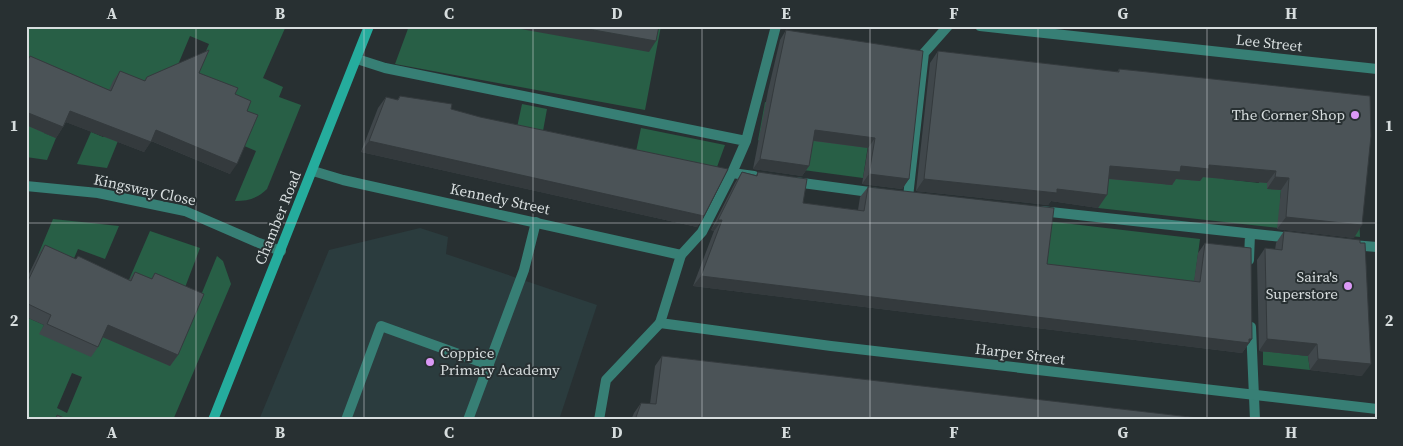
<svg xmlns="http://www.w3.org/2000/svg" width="1403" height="446" viewBox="0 0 1403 446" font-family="'Source Serif 4',serif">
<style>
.built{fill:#2b3c3e}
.green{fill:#285f46;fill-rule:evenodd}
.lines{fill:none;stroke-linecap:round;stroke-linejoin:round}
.lane{stroke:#377f75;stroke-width:10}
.street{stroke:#377f75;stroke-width:10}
.secondary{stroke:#25ac9d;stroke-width:10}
.wall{fill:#40474b}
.shaded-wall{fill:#343a3d}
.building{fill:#4b5357;stroke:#343a3d}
.grid{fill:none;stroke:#d7ddde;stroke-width:1;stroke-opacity:0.55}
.poi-dot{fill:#db99f6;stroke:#283032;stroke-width:2}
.labels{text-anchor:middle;stroke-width:4;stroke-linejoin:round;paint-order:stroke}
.street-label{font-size:15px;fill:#d7ddde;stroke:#283032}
.poi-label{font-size:15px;fill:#d7ddde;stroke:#283032;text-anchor:end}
.neatline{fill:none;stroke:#d7ddde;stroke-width:2}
.grid-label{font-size:16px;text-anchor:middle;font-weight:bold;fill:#d7ddde}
</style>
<rect width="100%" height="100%" fill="#283032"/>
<path class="built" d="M420,228L448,237L446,254L597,305L559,420H259L329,250Z"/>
<path class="green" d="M26,26H286L263,78L283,87L279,97L301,105L267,189C258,198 248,201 235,201L256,151L242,145L192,83L209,44L190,36L172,79L106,98L26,68Z
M409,26H661L645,110L395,64Z
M765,102L872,119L863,178L803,170L758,140Z
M522,104L547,109L541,142L515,137Z
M26,118L47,127L44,133L56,138L47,160L26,157Z
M641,128L725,145L713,178L634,161Z
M91,132L103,137L120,136L107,168L77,164Z
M1202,159L1223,179L1259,183L1261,166L1281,190L1280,201L1358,196L1360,237L1098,208L1102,169L1157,183L1172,185L1174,167Z
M53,219L119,226L105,259L78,249L69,270L38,255Z
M1046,221L1200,239L1193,292L1039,274Z
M150,231L200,248L181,298L128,282Z
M217,256L223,261L231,284L173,420H26V317L44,325L40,334L100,313L197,305ZM72,373L82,377L67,413L57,408Z
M1263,351L1308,356L1310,370L1263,365Z"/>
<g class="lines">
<path class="lane" d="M357,59L385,68L746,141
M732,173L754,176
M795,182L877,193
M908,197L924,53L948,26
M1041,211L1292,238
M1352,245L1377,247
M681,255L702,232L732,173L746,141L776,26
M1249,260L1250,234
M1251,327L1255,420
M346,420L381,326L489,365
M468,420L524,270L536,222
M599,420L606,380L660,323"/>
<path class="street" d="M980,26L1377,69
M313,171L343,180L681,255L660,323L831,346L1377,409
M26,186L98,193L185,211L259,243L281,251"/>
<path class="secondary" d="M213,420L369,26"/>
</g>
<path class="wall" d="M786,30L909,179L902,189L862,184L868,148L813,141L809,166L802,176L753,169L768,91L780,40Z
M938,51L1117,72L1119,69L1370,96L1354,238L1277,229L1281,190L1267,189V183L1203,177L1200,181L1176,179L1172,185L1108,179L1098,208L1051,201L1048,205L916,191L930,63Z
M30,56L109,90L113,81L120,71L144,81L147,77L199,73L235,94L247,111L230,174L151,141L144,152L66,122L56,138L26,125V61Z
M400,96L451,109L704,216L697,227L361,152L378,108L386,97L397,100Z
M742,172L756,175L758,172L803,203L858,210L860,197L868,187L1047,264L1194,281L1198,253L1205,243L1252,339L1242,353L693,286L714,231L711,230L735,183Z
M1284,231L1362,376L1310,370L1308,356L1259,351L1257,260L1265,248L1275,250L1276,243Z
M45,245L76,259L78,256L129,280L135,272L151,279L155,273L178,355L170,366L103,337L98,347L91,357L39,334L44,325L26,317V280L38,255Z
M662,356L1216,420H631L634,413L641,403L650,404L655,366Z"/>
<path class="shaded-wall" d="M504,26H571L656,41L649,52Z
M70,111L151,142L144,152L63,121Z
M26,112L63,127L56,138L26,125Z
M156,130L237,164L230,174L149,140Z
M815,130L875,138L868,148L808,140Z
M369,141L704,216L697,227L361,152Z
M760,159L809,166L802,176L753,169Z
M1209,165L1276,171L1267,183L1203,177L1200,181L1176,179L1172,185L1101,178L1110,166H1181Z
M869,174L909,179L902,189L862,184Z
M1275,177L1289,178L1281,190L1267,189Z
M924,179L1057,189L1107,195L1098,208L1051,201L1048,205L916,191Z
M1286,217L1362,225L1354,238L1277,229Z
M718,220H722L714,231L711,230Z
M701,276L1249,339H1252L1242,353L693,286Z
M108,325L178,355L170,366L100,336Z
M1267,339L1317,344L1308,356L1259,351Z
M1318,359L1371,364L1362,376L1310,370Z"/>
<path class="building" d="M571,26H659L656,41Z
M786,30L923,51L909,179L869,174L875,138L815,130L809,166L760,159L775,82Z
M209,50L199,73L238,88L235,94L251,101L247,111L258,115L237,164L156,130L151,142L70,111L63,127L26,112V64L30,56L111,91L120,71L145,81L147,77Z
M938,51L1119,72V69L1148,72L1370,96L1371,136L1362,225L1286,217L1289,178L1275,177L1276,171L1209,165V169L1181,166L1180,172L1110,166L1107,195L1057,189V193L924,179Z
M400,96L452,104L451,109L480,117L728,169L704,216L369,141L386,97L398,100Z
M742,172L757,176L758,172L807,179L803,203L864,211L868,187L1054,208L1047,264L1200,282L1205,243L1251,248L1252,339H1249V343L701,276L722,220H718Z
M1284,231L1360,240V243H1365L1371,364L1318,359L1317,344L1267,339L1265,248L1282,250Z
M45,245L76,259L78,256L131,281L135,272L152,279L155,273L204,294L178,355L108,325L98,347L47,324L51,315L26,303V285Z
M662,356L1216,420H635L641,403L656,404Z
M57,415L69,420H56Z"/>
<path class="grid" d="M196,26V420M364,26V420M533,26V420M702,26V420M870,26V420M1038,26V420M1207,26V420M26,223H1377"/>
<g class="poi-dot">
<circle cx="1355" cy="115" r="5"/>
<circle cx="1348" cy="286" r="5"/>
<circle cx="430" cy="362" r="5"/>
</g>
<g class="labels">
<g class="street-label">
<text transform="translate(1269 43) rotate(6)" y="5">Lee Street</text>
<text transform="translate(145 190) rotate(12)" y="5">Kingsway Close</text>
<text transform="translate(500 199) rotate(12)" y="5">Kennedy Street</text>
<text transform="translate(278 218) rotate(-68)" y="5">Chamber Road</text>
<text transform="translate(1020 354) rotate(7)" y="5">Harper Street</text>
</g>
<g class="poi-label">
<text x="1345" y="120">The Corner Shop</text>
<text x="1338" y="282">Saira's<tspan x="1338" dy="17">Superstore</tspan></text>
<text x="440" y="358" text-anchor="start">Coppice<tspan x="440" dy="17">Primary Academy</tspan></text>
</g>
</g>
<rect width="1403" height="446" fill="none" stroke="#283032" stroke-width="55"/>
<rect x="28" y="28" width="1348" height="390" class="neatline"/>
<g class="grid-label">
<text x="112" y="19">A</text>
<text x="280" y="19">B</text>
<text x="449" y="19">C</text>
<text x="617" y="19">D</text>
<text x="786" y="19">E</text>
<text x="954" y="19">F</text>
<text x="1123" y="19">G</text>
<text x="1291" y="19">H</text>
<text x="14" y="131">1</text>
<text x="1389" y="131">1</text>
<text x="14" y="326">2</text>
<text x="1389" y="326">2</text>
<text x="112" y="438">A</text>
<text x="280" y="438">B</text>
<text x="449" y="438">C</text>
<text x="617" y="438">D</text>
<text x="786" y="438">E</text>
<text x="954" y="438">F</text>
<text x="1123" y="438">G</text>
<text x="1291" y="438">H</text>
</g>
</svg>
